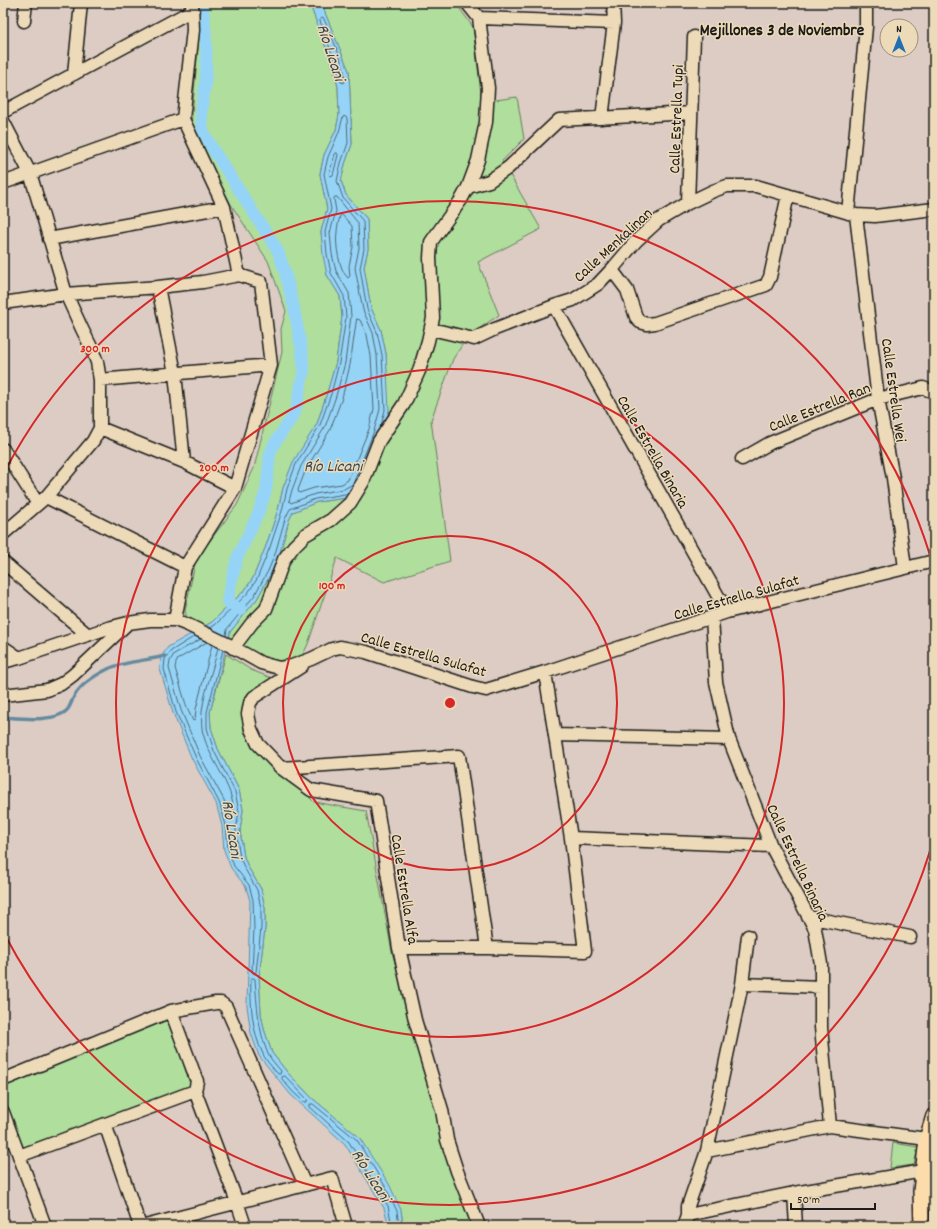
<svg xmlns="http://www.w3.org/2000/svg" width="937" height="1229" viewBox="0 0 937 1229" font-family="Dekko,sans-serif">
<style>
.green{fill:#afde9d;stroke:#667d5c}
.water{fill:#96d4f7;stroke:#658a9f}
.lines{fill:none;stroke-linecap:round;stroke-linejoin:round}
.shore{stroke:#4d6674;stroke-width:1}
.stream{stroke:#658a9f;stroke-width:3.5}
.canal{stroke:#96d4f7;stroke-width:12}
.minor-casing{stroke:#1c1c1c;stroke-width:15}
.major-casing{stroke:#1c1c1c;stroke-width:18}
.minor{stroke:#eddab8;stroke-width:12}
.major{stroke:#fddcac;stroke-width:15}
.ring{fill:none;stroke:#d62828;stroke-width:2}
.labels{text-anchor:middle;stroke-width:3;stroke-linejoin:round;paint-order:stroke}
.street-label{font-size:16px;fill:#1c1c1c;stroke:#eddab8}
.neighbourhood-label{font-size:17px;font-weight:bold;fill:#1c1c1c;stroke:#eddab8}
.water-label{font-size:17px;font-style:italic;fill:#3a4a53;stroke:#eddab8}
.centre{fill:#d62828;stroke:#eddab8;stroke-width:2}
.ring-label{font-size:12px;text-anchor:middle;font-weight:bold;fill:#d62828;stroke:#eddab8;stroke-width:3;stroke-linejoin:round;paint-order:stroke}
</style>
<rect width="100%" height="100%" fill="#dcccc3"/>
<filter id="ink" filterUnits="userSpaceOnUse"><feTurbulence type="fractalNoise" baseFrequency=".025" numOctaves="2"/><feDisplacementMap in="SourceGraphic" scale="8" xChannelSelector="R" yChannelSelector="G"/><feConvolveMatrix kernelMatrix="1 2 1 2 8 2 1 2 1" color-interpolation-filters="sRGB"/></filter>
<g filter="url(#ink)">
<path class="green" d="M200,3H311L312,10L334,69L338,87L339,115L336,130L324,155L320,174L327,209L321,232L327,275L340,296L342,317L336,362L327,393L317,424L293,463L283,488L278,510L266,546L253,578L245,590L212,622L205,626L187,619L185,611L196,559L237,505L254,468L282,352L281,329L286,311L268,261L230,203L191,126L200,26Z
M323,3H456L460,9L473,27L482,102L517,97L524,139L502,161L541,229L478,262L499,315L468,336L453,359L431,420L450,561L384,582L337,558L308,644L299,663L286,666L267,660L229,639L230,632L257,599L271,573L279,556L289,520L293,512L317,502L347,498L387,378L386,354L381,330L371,308L364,267L368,249L367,219L346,195L341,181L345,164L352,144L349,71L325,13Z
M226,654L251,670L277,680L243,713L244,732L253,745L295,783L314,802L366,811L392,952L414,1030L430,1073L449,1158L471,1226H403L401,1210L359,1137L312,1098L287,1072L272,1053L264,1029L261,1014L259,976L265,928V908L261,889L248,867L244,857L240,831L243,810L239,790L218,749L211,728L210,712Z
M169,1019L191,1087L23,1149L3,1093V1086Z
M893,1143L918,1147L914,1165L890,1168Z"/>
<path class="water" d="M311,3H323L325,13L349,71L352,144L345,164L341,181L346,195L367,219L368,249L364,267L371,308L381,330L386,354L389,410L383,433L371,466L347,498L317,502L293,512L289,520L279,556L271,573L257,599L230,632L210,712L211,728L218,749L239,790L243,810L240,831L244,857L248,867L261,889L265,908V928L259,976L261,1014L264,1029L272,1053L287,1072L312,1098L359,1137L389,1184L401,1210L403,1226H389L384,1208L345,1144L291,1095L259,1056L251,1033L247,1006L250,901L246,887L231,868L224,850L222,826L216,803L192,759L173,713L160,669L161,657L168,647L212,622L245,590L253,578L266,546L278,510L283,488L293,462L317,424L327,393L336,362L342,317L340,296L327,275L323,255L321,232L327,209L320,174L324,155L336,130L339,115L338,87L334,69L312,10Z"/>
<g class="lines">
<path class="shore" d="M321,18L324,19C329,31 349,72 344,83L341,82L337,68L320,21Z
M337,153L338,155L333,175L331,176L329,174L335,154Z
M335,197H337L358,223L359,248L355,268L363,310L373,333L377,355L380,409L374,431L353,484L344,489L315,494L291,503L289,501L292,490L301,466L325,427L336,396L345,363L351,316L349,293L336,271L332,254L330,233L336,211L334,199Z
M342,215L352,226L353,247L349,266L350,276L348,278C339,270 335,244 337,232C337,227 339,221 340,216Z
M357,319L360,320L367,335L371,356L374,409L369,429L348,480L342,484L314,488L299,493L298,490L306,469L330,430L342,398L350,365Z
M210,628L215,625L248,593L257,579L270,547L282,511L287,489L296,464L320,425L331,394L339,363L346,317L344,296L331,273L327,254L325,232L331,209L324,174L328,157L339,132L343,117L344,116L347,118L348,143L341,163L337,181L343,198L363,221L364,249L360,268L367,309L377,332L382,355L385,410L381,426
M195,636L171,651L165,659L164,669L176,712L196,758L219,802L226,825L228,849L234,866L249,885L253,900L254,928L252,972L254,974L256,972L261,928V908L257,890L245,869L240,858L236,831L239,811L235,792L214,751L207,728V712L223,650
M226,636L227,629L254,596L268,571L275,554L285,519L290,509L315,499L345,494L348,493
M201,639L174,654L170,661L169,668L181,710L200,756L224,800L229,817L231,819L233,817C237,791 213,765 205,740C204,736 202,732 202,728C199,702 213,673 218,647
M207,642L178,659L176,663L175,668L187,708L193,721L195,720L196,709L212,645
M253,978L255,979C257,1005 258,1030 268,1054C271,1060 277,1066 281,1071L280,1074H278C273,1068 266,1061 263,1054C252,1032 250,1003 251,979Z
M283,1076H285L307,1099V1102H304L293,1092L282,1079Z
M392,1226L388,1206L349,1142L310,1107V1104H313L357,1140L385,1186L397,1211L399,1226"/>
<path class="stream" d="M3,717C19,718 57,723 68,709C71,705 72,699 75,695C82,683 96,675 108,669C121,662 150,660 165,656"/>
<path class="canal" d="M202,3C206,26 207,51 206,74C206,93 198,111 203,130C205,136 209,141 211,146L278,251L285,272L294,308L302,352L304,370L295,413L274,444L270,454L266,491L258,514L237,558L227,601L241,610"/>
<g class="minor-casing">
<path id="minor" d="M479,18L614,23
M24,21L26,3
M74,74L81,3
M3,112L193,10
M602,118L614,23L613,3
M3,121L30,173L66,294L82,329L91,347L97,362L100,380V428L93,441L46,497L3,534
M3,183L183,119
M468,187L489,181L508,168L559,120L691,113
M688,203L694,37
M848,213L866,27V3
M856,215L878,399L893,478L905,568
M49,239L224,207
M612,270L627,290L636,317L640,322L647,324L655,323L766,285L770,277L788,195
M158,287L175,373L184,462
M3,303L66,294L158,287L203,282L239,275
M554,306L727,612
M431,329L474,339L495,329L554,306L573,300L598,284L614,267L636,241L659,220L688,203L713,191L727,186H756L856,215L875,216L934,209
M100,380L271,365
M100,428L184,462L235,488
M3,449L38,504
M742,459L770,443L878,399L923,388L934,392
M46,497L185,567
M3,562L88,635
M712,617L716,682L729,739L771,846L815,929L821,964V1027L830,1126
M175,620L185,567L235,488L271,365L261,282L239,275L224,207L183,119L193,30L192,3
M3,647L19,658
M233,648L252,623L266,609L284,559L294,546L305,535L331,520L350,503L363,482L379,441L404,404L419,371L428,341L433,318L430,258L431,242L461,200L468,187L478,160L486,122L488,88L479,18L467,3
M3,662L19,658L108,628L128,623L150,620H175L188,625L229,645L261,663L279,668L292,666L311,659L332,649L340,647L366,652L473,687L486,690L545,672L727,612L934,561
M302,666L254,697L250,703L248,714L251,729L258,744L281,768L311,790L376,801L399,948L415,1020L442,1110L447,1140L457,1171L479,1226
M3,695L47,690L61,684L73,675L127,624
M555,735L729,739
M281,768L459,756L487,948
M571,838L771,846
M808,917L910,937
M399,948H487L585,951L571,838L545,672
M742,984L821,987
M171,1011L197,1081L195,1091L237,1202L245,1226
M3,1080L171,1011L216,1003H221L226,1007L305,1185
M3,1112L45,1226
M105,1124L140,1226
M707,1151L830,1126L934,1140
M19,1156L195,1091
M794,1193L796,1226
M688,1215L794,1193L923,1171H934
M145,1226L332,1178L346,1226
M684,1226L688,1215V1206L707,1151L742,984L748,936"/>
</g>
<g class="major-casing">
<path id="major" d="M922,1226L921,1191L927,1139L934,1116"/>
</g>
<use href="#minor" class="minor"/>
<use href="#major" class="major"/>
</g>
</g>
<g class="ring">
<circle cx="450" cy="703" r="167"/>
<circle cx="450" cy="703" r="334"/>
<path d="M934 837A502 502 0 0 1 5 935M5 471A502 502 0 0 1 934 569"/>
</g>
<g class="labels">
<g class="street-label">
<text transform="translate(675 119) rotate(-88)" y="6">Calle Estrella Tupi</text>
<text transform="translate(612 244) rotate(-43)" y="6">Calle Menkalinan</text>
<text transform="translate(895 390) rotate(82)" y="6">Calle Estrella Wei</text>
<text transform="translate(819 406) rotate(-22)" y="6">Calle Estrella Ran</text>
<text transform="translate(654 451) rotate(60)" y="6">Calle Estrella Binaria</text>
<text transform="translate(736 596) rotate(-16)" y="6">Calle Estrella Sulafat</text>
<text transform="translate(424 653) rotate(16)" y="6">Calle Estrella Sulafat</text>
<text transform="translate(799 862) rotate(65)" y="6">Calle Estrella Binaria</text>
<text transform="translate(406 889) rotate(81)" y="6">Calle Estrella Alfa</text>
</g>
<g class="neighbourhood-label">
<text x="782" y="35">Mejillones 3 de Noviembre</text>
</g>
<g class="water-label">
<text transform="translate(332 52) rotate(72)" y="6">Río Licani</text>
<text x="333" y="471">Río Licani</text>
<text transform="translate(233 829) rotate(81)" y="6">Río Licani</text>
<text transform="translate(372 1175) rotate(58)" y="6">Río Licani</text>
</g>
</g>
<circle cx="450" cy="703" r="6" class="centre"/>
<g class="ring-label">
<text x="95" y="352">300 m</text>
<text x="214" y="471">200 m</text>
<text x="332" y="589">100 m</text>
</g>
<rect width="937" height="1229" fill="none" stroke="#eddab8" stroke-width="16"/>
<rect x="8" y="8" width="921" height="1213" fill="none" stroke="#1c1c1c" stroke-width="1.5" filter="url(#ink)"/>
<g transform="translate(899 38)"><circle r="19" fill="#eddab8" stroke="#998e7a"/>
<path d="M0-3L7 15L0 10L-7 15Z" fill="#1f6fb2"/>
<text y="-6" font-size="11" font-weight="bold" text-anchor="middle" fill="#1c1c1c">N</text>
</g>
<path d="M791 1203v6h84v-6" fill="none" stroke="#1c1c1c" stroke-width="2"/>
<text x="797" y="1203" font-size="12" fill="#1c1c1c" stroke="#eddab8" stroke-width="3" paint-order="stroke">50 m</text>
</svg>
